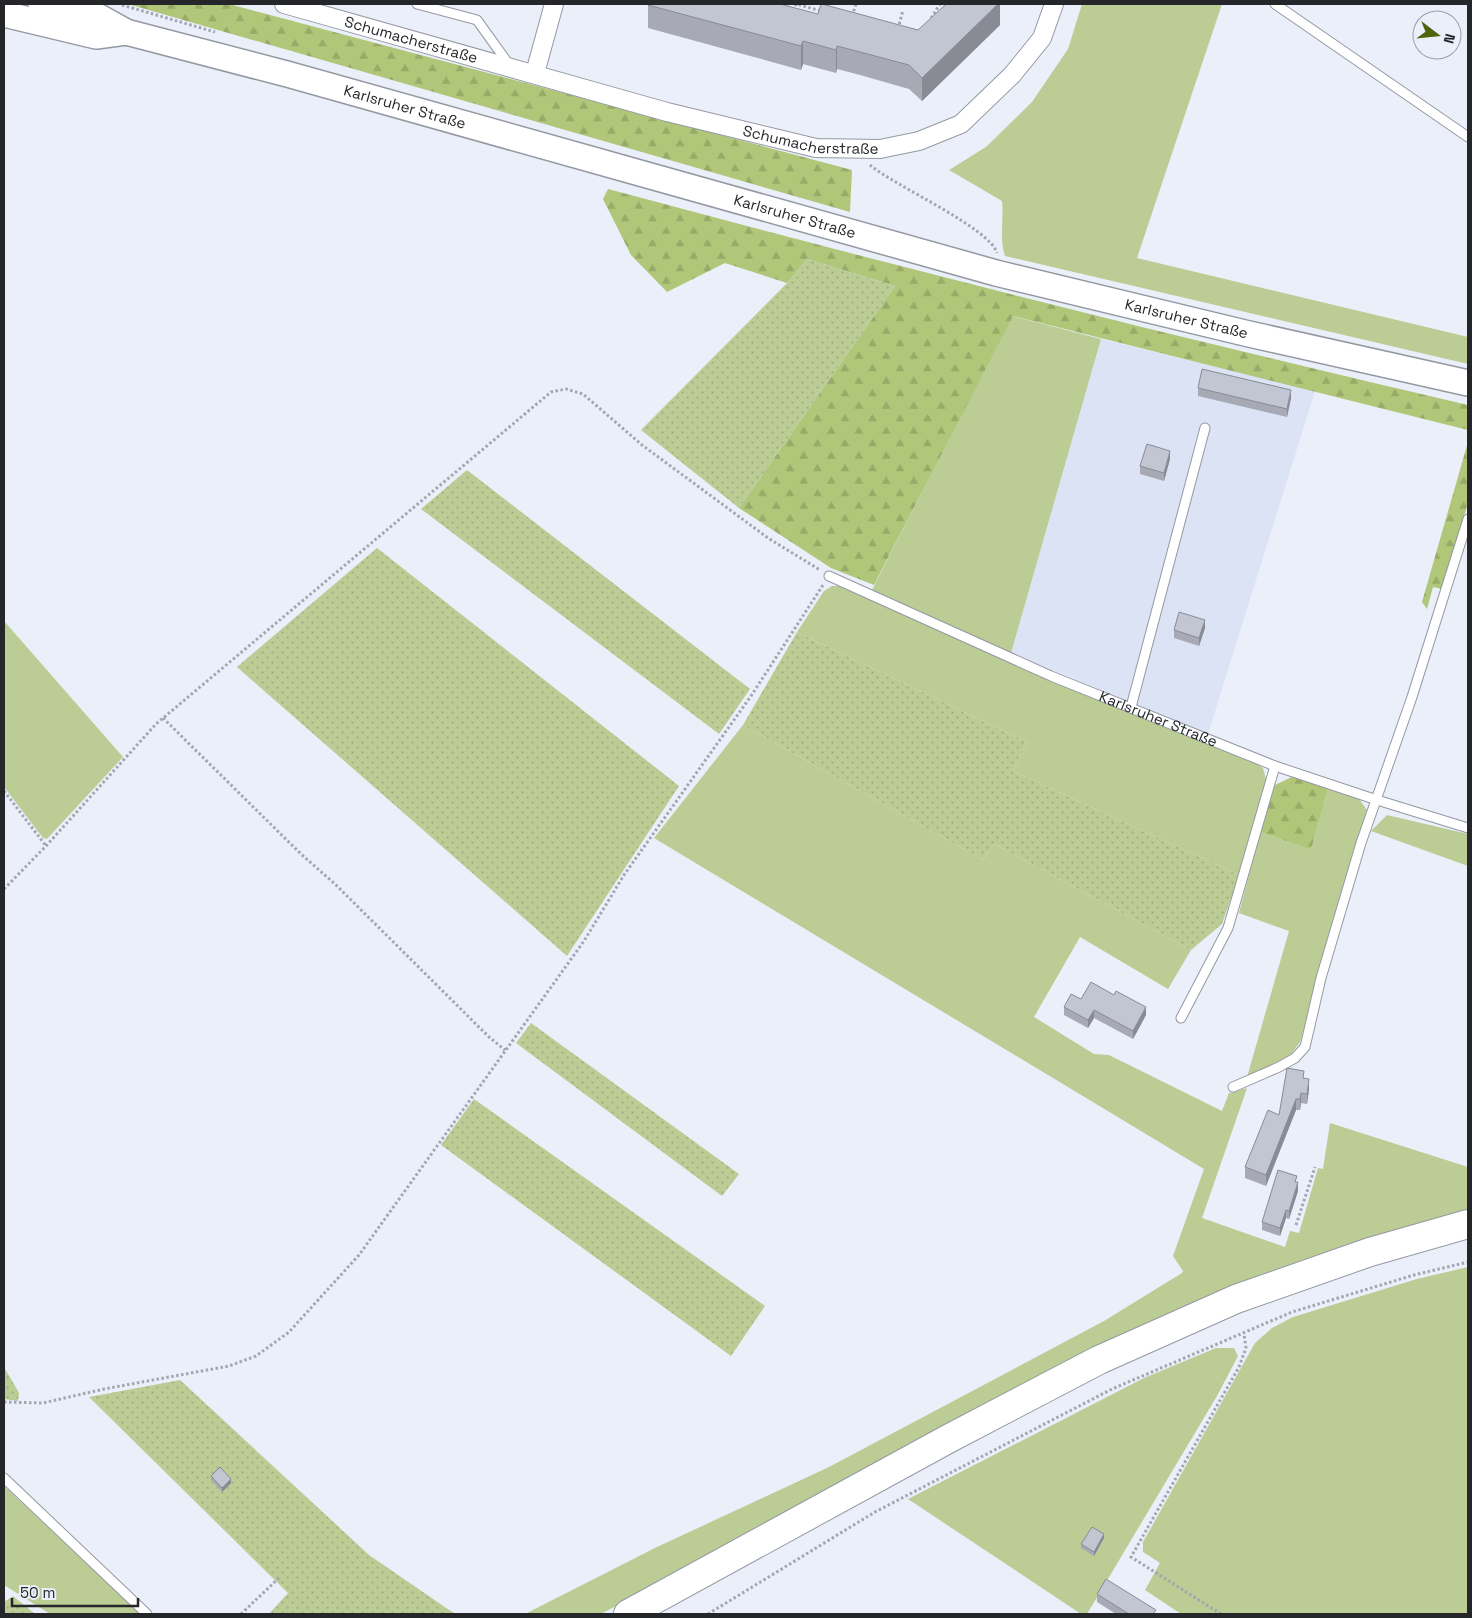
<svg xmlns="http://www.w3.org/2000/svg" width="1472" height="1618" viewBox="0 0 1472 1618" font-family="'Space Grotesk',sans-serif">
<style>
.built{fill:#dce3f5}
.grass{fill:#bbcc94}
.forest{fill:url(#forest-firs)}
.garden{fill:url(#garden-dots)}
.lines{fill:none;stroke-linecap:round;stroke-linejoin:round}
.service-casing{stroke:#9498a3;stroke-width:11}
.minor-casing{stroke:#9498a3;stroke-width:20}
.secondary-casing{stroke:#9498a3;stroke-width:28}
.primary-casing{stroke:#9498a3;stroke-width:30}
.path{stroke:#a2a6af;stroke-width:3;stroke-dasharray:2.5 2.5;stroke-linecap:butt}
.service{stroke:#fff;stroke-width:9}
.minor{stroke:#fff;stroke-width:18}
.secondary{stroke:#fff;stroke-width:25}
.primary{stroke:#fff;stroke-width:28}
.wall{fill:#a7aab5}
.shaded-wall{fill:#888b93}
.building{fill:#c2c6d2;stroke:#888b93}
.labels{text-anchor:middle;stroke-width:4;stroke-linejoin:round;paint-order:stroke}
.street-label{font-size:15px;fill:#24262a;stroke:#eaeffa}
</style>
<defs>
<pattern id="forest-firs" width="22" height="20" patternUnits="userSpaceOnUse" patternTransform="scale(1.25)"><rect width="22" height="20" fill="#b0c678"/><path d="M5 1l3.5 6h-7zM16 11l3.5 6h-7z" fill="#97aa68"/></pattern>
<pattern id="garden-dots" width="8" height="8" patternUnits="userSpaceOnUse" patternTransform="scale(1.25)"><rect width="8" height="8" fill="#bbcc94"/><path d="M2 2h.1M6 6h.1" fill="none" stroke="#a1af80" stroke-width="1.8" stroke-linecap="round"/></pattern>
</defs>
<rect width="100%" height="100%" fill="#eaeffa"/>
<path class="built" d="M1101,339L1315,391L1208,734L1011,653Z"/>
<path class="grass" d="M1082,4H1222L1137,258L1468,337V364L1005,256C999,240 1004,219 1002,201L949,170L986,147L1032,102L1068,49Z
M1012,316L1101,339L1011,653L872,590Z
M832,586H842L1043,678L1254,762L1263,768L1266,779L1239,875L1013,771L1027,742L797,632L824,591Z
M4,621L123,757L47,839L43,838L4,787Z
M743,725L983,860L994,844L1191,950L1168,989L1080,937L1034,1017L1094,1054L1109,1055L1222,1111L1229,1093L1247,1088L1202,1218L1285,1247L1290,1231L1299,1233L1318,1168L1323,1169L1330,1123L1468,1167V1213L1274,1272L704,1558L601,1614H525L657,1547L829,1467L1104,1321L1182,1273L1183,1271L1173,1256L1204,1169L654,838Z
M1328,789L1359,799L1367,810L1300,1042L1289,1057L1247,1077L1289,931L1239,913L1260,832L1311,850Z
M1387,815L1468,834V866L1371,831Z
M1468,1267V1614H1181L1145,1590L1160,1563L1143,1552V1542L1255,1343L1272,1328L1293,1317L1417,1279Z
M1216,1348H1234L1238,1356L1217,1396L1087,1614H1081L908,1499L1144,1378Z
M4,1486L141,1614H50L4,1585Z"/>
<path class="forest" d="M128,4H229L852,170L850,212Z
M608,189C894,266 1180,338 1468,405V430L1013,316L874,585L831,568L739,508L895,286L807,259L787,283L725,263L667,292L631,255L603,199Z
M1468,442V503L1442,589L1433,587L1427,609L1422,602Z
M1294,776L1328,789L1311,850L1260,832L1275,785Z"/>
<path class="garden" d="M807,259L895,286L739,508L641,430L787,283Z
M467,470L750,689L719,734L421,509Z
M377,548L679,786L567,956L237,667Z
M797,632L1027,742L1013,771L1239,875L1222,924L1191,950L994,844L983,860L743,725Z
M531,1023L739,1174L722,1196L516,1043Z
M474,1099L765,1306L731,1356L441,1145Z
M4,1367L19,1393L18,1401L4,1399Z
M180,1380L369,1555L455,1614H269L288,1593L89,1397Z
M13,1596L35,1614H4V1602Z"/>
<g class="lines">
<g class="service-casing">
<g id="service">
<path d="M417,4L477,20L510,66"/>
<path d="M1275,4L1468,137"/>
<path id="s1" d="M829,576L1051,676L1275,766L1377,800L1468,828"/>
<path d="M1131,707L1205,428"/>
<path d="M1181,1018L1228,928L1275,766"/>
<path d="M1233,1087L1279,1067L1295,1058L1305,1047L1321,978L1361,843L1412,697L1468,519"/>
<path d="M4,1478L147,1614"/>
</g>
</g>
<g class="minor-casing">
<g id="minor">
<path id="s2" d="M284,4L667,112L816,148L880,149L919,141L961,124L1012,75L1042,38L1054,4"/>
<path d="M535,73L554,4"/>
</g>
</g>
<g class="secondary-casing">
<g id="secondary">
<path id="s3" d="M41,4L99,17L126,32L287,74L996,273L1249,334L1468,383"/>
<path d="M4,14L96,36L126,32"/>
</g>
</g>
<g class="primary-casing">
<path id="primary" d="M628,1614L948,1439L1099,1360L1236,1299L1370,1252L1468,1224"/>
</g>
<path class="path" d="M122,5L215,32
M794,11L796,4L821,11
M852,16L856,4
M931,18L940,4
M898,29L903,10
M870,165C893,185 990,228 997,253
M163,718L302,855L335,884L489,1037L505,1050
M4,791L46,846
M4,889L46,846L156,724L551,392L566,389L583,394L642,445L768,538L820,570
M1296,1225L1315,1167
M4,1402L43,1403L104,1389L229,1366L256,1356L289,1332L359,1255L584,941L624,875L751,696L823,585
M241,1614L280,1577
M708,1614L875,1512L1112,1389L1292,1312L1414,1275L1468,1262
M1221,1614L1131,1557L1239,1367L1246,1348L1244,1334"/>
<use href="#service" class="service"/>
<use href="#minor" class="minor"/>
<use href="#secondary" class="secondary"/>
<use href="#primary" class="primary"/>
</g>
<path class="wall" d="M998,4H1000V25L922,101L909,89L860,75L837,69L836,73L803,64L801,70L648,28V5L818,14L918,30Z
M1198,388L1291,398L1287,417L1198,396Z
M1170,459L1164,481L1140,474V466Z
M1205,628L1199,646L1174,638V630Z
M1081,999L1146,1015L1133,1039L1094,1018L1088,1028L1064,1015V1007Z
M1304,1078L1309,1089L1307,1104L1301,1103L1300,1110H1296L1266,1186L1245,1178V1167Z
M1297,1182L1298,1191L1289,1219L1286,1218L1280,1236L1262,1230V1222Z
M211,1476L231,1483L222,1492L211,1480Z
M1104,1538L1094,1556L1081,1548V1544Z
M1097,1594L1156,1614H1116L1097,1602Z"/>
<path class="shaded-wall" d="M998,4H1000V25L922,101V78Z
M803,41V64L801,70V46Z
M837,46V69L836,73V50Z
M1291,390V398L1287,417V409Z
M1170,451V459L1164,481V473Z
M1205,620V628L1199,646V638Z
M1146,1007V1015L1133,1039V1031Z
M1094,1010V1018L1088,1028V1020Z
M1309,1079V1089L1307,1104V1094Z
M1301,1093V1103L1300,1110V1099Z
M1296,1099V1110L1266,1186V1175Z
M1298,1182V1191L1289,1219V1211Z
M1286,1210V1218L1280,1236V1228Z
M231,1479V1483L222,1492V1488Z
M1104,1534V1538L1094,1556V1552Z"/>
<path class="building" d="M648,4H780L818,14L821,4H822L918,30L946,4H998L922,78L909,65L860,52L837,46L836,50L803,41L801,46L648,5Z
M1202,369L1291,390L1287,409L1198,388Z
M1147,444L1170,451L1164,473L1140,466Z
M1179,612L1205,620L1199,638L1174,630Z
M1091,982L1114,995L1116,991L1146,1007L1133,1031L1094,1010L1088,1020L1064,1007L1071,994L1081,999Z
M1287,1068L1304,1071L1303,1078L1309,1079L1307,1094L1301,1093L1300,1099H1296L1266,1175L1245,1167L1268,1110L1279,1115Z
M1278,1170L1297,1176L1295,1182H1298L1289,1211L1286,1210L1280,1228L1262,1222Z
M220,1467L231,1479L222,1488L211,1476Z
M1092,1527L1104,1534L1094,1552L1081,1544Z
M1106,1579L1156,1610L1153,1614H1129L1097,1594Z"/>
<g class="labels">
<g class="street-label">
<text dy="5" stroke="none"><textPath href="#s2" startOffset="132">Schumacherstraße</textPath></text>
<text dy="5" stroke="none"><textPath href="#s3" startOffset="379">Karlsruher Straße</textPath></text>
<text dy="5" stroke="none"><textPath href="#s2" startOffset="545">Schumacherstraße</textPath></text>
<text dy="5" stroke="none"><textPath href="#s3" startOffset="784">Karlsruher Straße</textPath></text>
<text dy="5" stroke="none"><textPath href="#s3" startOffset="1189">Karlsruher Straße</textPath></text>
<text dy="5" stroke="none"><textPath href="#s1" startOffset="359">Karlsruher Straße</textPath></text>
</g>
</g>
<rect width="1472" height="1618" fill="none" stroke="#24262a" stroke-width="10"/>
<g transform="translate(1437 35) rotate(106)"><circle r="24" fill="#eaeffa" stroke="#9b9fa7"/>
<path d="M0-4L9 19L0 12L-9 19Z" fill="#50620a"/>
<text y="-8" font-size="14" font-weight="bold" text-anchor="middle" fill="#24262a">N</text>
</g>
<path d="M12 1598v8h126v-8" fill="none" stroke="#24262a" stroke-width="2.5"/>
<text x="20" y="1598" font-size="15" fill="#24262a" stroke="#eaeffa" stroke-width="4" paint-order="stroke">50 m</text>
</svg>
